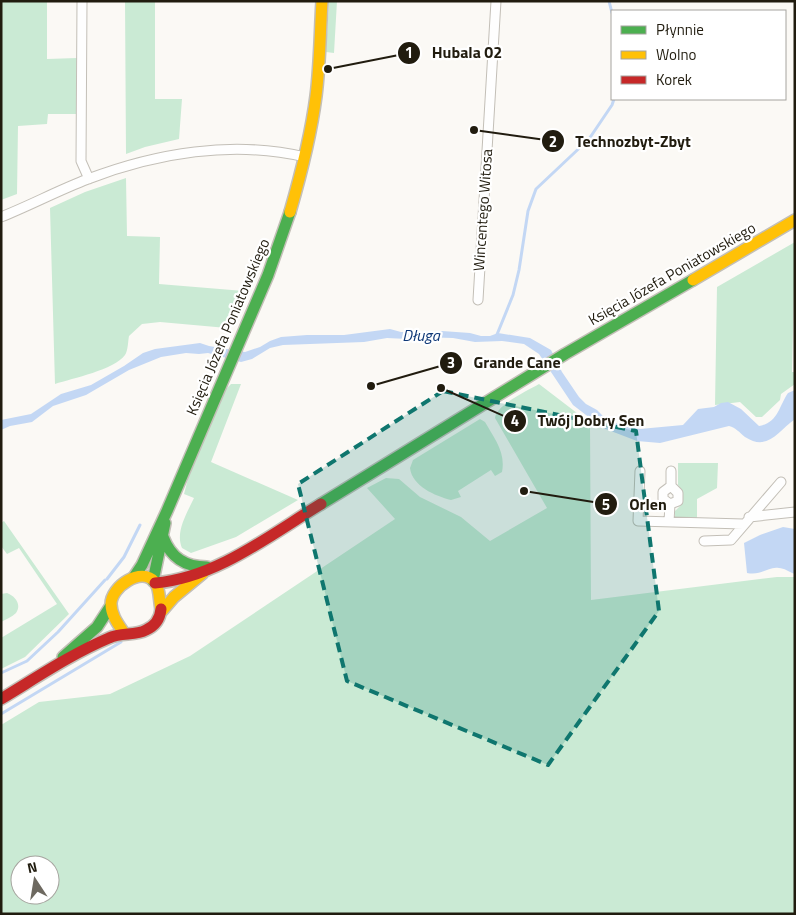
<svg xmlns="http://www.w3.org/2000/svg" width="796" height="915" viewBox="0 0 796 915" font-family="'Titillium Web',sans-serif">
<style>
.green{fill:#caead4;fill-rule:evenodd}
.water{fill:#c3d7f4}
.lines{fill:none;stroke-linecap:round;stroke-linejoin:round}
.stream{stroke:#c3d7f4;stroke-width:3}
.street-casing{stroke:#c3bfb7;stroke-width:11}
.fast-casing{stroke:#c3bfb7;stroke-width:14}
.slow-casing{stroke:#c3bfb7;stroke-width:14}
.jam-casing{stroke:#c3bfb7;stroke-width:14}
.street{stroke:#fefefe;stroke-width:9}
.fast{stroke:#4caf50;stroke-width:11}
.slow{stroke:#ffc107;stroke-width:11}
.jam{stroke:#c62828;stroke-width:11}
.marked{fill:#0f766e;fill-opacity:0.2;stroke:#0f766e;stroke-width:4;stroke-dasharray:10 6;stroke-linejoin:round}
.labels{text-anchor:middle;stroke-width:4.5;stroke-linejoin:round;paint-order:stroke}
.street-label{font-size:15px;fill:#211c0f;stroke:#fff}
.water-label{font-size:16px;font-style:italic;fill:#0f3877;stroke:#fff}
.leader{fill:none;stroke:#211c0f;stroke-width:2}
.callout-dot{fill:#211c0f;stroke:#fff;stroke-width:2}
.mark-label{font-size:15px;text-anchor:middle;font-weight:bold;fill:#fff}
.callout-label{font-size:16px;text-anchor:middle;font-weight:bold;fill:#211c0f;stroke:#fff;stroke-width:4.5;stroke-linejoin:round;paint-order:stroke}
</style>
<rect width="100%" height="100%" fill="#fbf9f5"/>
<path class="green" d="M1,1H47V59L77,58L76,114H48L47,124L18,126L17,194L1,200Z
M125,1H155V99H182L179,139L145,147L126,154Z
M329,1H337L334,53L326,52Z
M126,178L127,236L160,237L159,284L244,291L227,328L160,322L142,324L129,336C128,341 128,351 125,355C114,370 73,378 55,384L50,208L85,192Z
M795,242L792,372H795V384L781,394L780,400L762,417H756L740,402L715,405L717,287Z
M231,384H241L211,462L298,500L236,537L191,553L182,548C175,532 187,513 194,498L184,494L191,467L224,391Z
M539,384L590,423L591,600L777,577H795V914H1V725L39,702L110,694L190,656L395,519L367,488L386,478L399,479L420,497L461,517L490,541L547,508L495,418C496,405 527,391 539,384ZM20,865H50V895H20Z
M480,419L485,422C494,438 506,452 502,472L495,476L491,470L458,491L461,497L451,500C435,496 412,486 410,468L413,460Z
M678,463H718L717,488L697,499V519H675V511L682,504L683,492L678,485Z
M4,521L69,614L25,657L1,669V638L57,604L19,548L7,554L1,546V523Z
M7,593C15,596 22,604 16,613C12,617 6,619 1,622V594Z"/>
<path class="water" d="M390,329L401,332L442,331L470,333L481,336H490L498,333L530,338L551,350L562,372L579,397L586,404L597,410L604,417L622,426L640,429L683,425L698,409L714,407L721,403L728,402L741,409L759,426C778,423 779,406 788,393L795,390V419C778,431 768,452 745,437C739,432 736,428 729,426L660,443L637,441L603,428L573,405L539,354L524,344L502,341L475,342L453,338L418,337L407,339L387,338L364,342L283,345L270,348L252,359L241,362L208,353L199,354L186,353L161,357L129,370L86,395L53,406L32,422L10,426L1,430V420L31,414L61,394L91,385L124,366L143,353L155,349L200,343L209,346L245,352L260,347L270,341L281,337L307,335H344Z
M783,527L795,529V574C789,572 784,568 779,568C768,566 762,576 747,573L744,543L760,535Z"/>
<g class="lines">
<path class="stream" d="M609,1L612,13
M496,337L513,295L519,270L528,211L536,189L589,139L612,105L614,99
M107,579L124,557L140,525
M1,673L27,661L58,632L105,580
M1,714L121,642"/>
<g class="street-casing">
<path id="street" d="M82,1L81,161L89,179
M1,217C31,205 59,190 88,179C156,153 233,140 305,157
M478,300L496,1
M640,471L638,521L743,524
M670,504L663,499V492L671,486
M749,517L795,512
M669,522L670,504L678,501V493L671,486V471
M704,541L731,540L781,482"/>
</g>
<g class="fast-casing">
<path id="fast" d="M321,504L565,354L693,280
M163,537C171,558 185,567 207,567
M134,577L142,565L167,511L268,275L290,212
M153,581L165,523
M63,657L97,627L110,607"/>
</g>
<g class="slow-casing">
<path id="slow" d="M290,212C301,174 311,135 316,96C320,65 320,33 322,1
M693,280L795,220
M162,611L174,597L203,573
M124,633C118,624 111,615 111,604C111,587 141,566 155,582C160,588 159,601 161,609"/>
</g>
<g class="jam-casing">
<path id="jam" d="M155,583C216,578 270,535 321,504
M1,699C36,678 71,654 109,638C121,632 135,636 146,630C155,626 160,619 161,609"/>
</g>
<use href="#street" class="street"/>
<use href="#fast" class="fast"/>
<use href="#slow" class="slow"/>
<use href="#jam" class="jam"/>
</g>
<path class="marked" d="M443,391L636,431L659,611L548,765L347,681L298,484Z"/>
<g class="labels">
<g class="street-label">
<text transform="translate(483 210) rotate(-86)" y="5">Wincentego Witosa</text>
<text transform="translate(672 274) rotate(-30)" y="5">Księcia Józefa Poniatowskiego</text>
<text transform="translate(228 327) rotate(-67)" y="5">Księcia Józefa Poniatowskiego</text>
</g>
<g class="water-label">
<text x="421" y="341">Długa</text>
</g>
</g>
<path class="leader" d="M328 69L409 53M474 130L553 141M371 386L451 363M441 388L515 421M524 491L606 504"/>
<g class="callout-dot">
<circle cx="328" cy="69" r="5"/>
<circle cx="474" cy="130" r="5"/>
<circle cx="371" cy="386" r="5"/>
<circle cx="441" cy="388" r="5"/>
<circle cx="524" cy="491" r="5"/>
<circle cx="409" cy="53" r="12"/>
<circle cx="553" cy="141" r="12"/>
<circle cx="451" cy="363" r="12"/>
<circle cx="515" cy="421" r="12"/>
<circle cx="606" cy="504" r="12"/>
</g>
<g class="mark-label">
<text x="409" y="58">1</text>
<text x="553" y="147">2</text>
<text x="451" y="368">3</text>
<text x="515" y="426">4</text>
<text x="606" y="510">5</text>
</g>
<g class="callout-label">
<text x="467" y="58">Hubala 02</text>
<text x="633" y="147">Technozbyt-Zbyt</text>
<text x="517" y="368">Grande Cane</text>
<text x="591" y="426">Twój Dobry Sen</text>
<text x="648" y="510">Orlen</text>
</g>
<rect width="796" height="915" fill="none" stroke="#211c0f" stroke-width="5"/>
<rect x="611" y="10" width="175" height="90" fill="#ffffff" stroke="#a6a49f"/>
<rect x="621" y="26" width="25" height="8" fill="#4caf50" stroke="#a6a49f"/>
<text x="656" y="35" font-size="15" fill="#211c0f">Płynnie</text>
<rect x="621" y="51" width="25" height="8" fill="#ffc107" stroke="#a6a49f"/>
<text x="656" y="60" font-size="15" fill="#211c0f">Wolno</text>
<rect x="621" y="76" width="25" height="8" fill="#c62828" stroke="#a6a49f"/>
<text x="656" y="85" font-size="15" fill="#211c0f">Korek</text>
<g transform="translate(35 880) rotate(348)"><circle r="24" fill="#ffffff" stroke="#a6a49f"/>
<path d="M0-4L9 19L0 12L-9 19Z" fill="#6d6960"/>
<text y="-8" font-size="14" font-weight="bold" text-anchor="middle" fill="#211c0f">N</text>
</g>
</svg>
